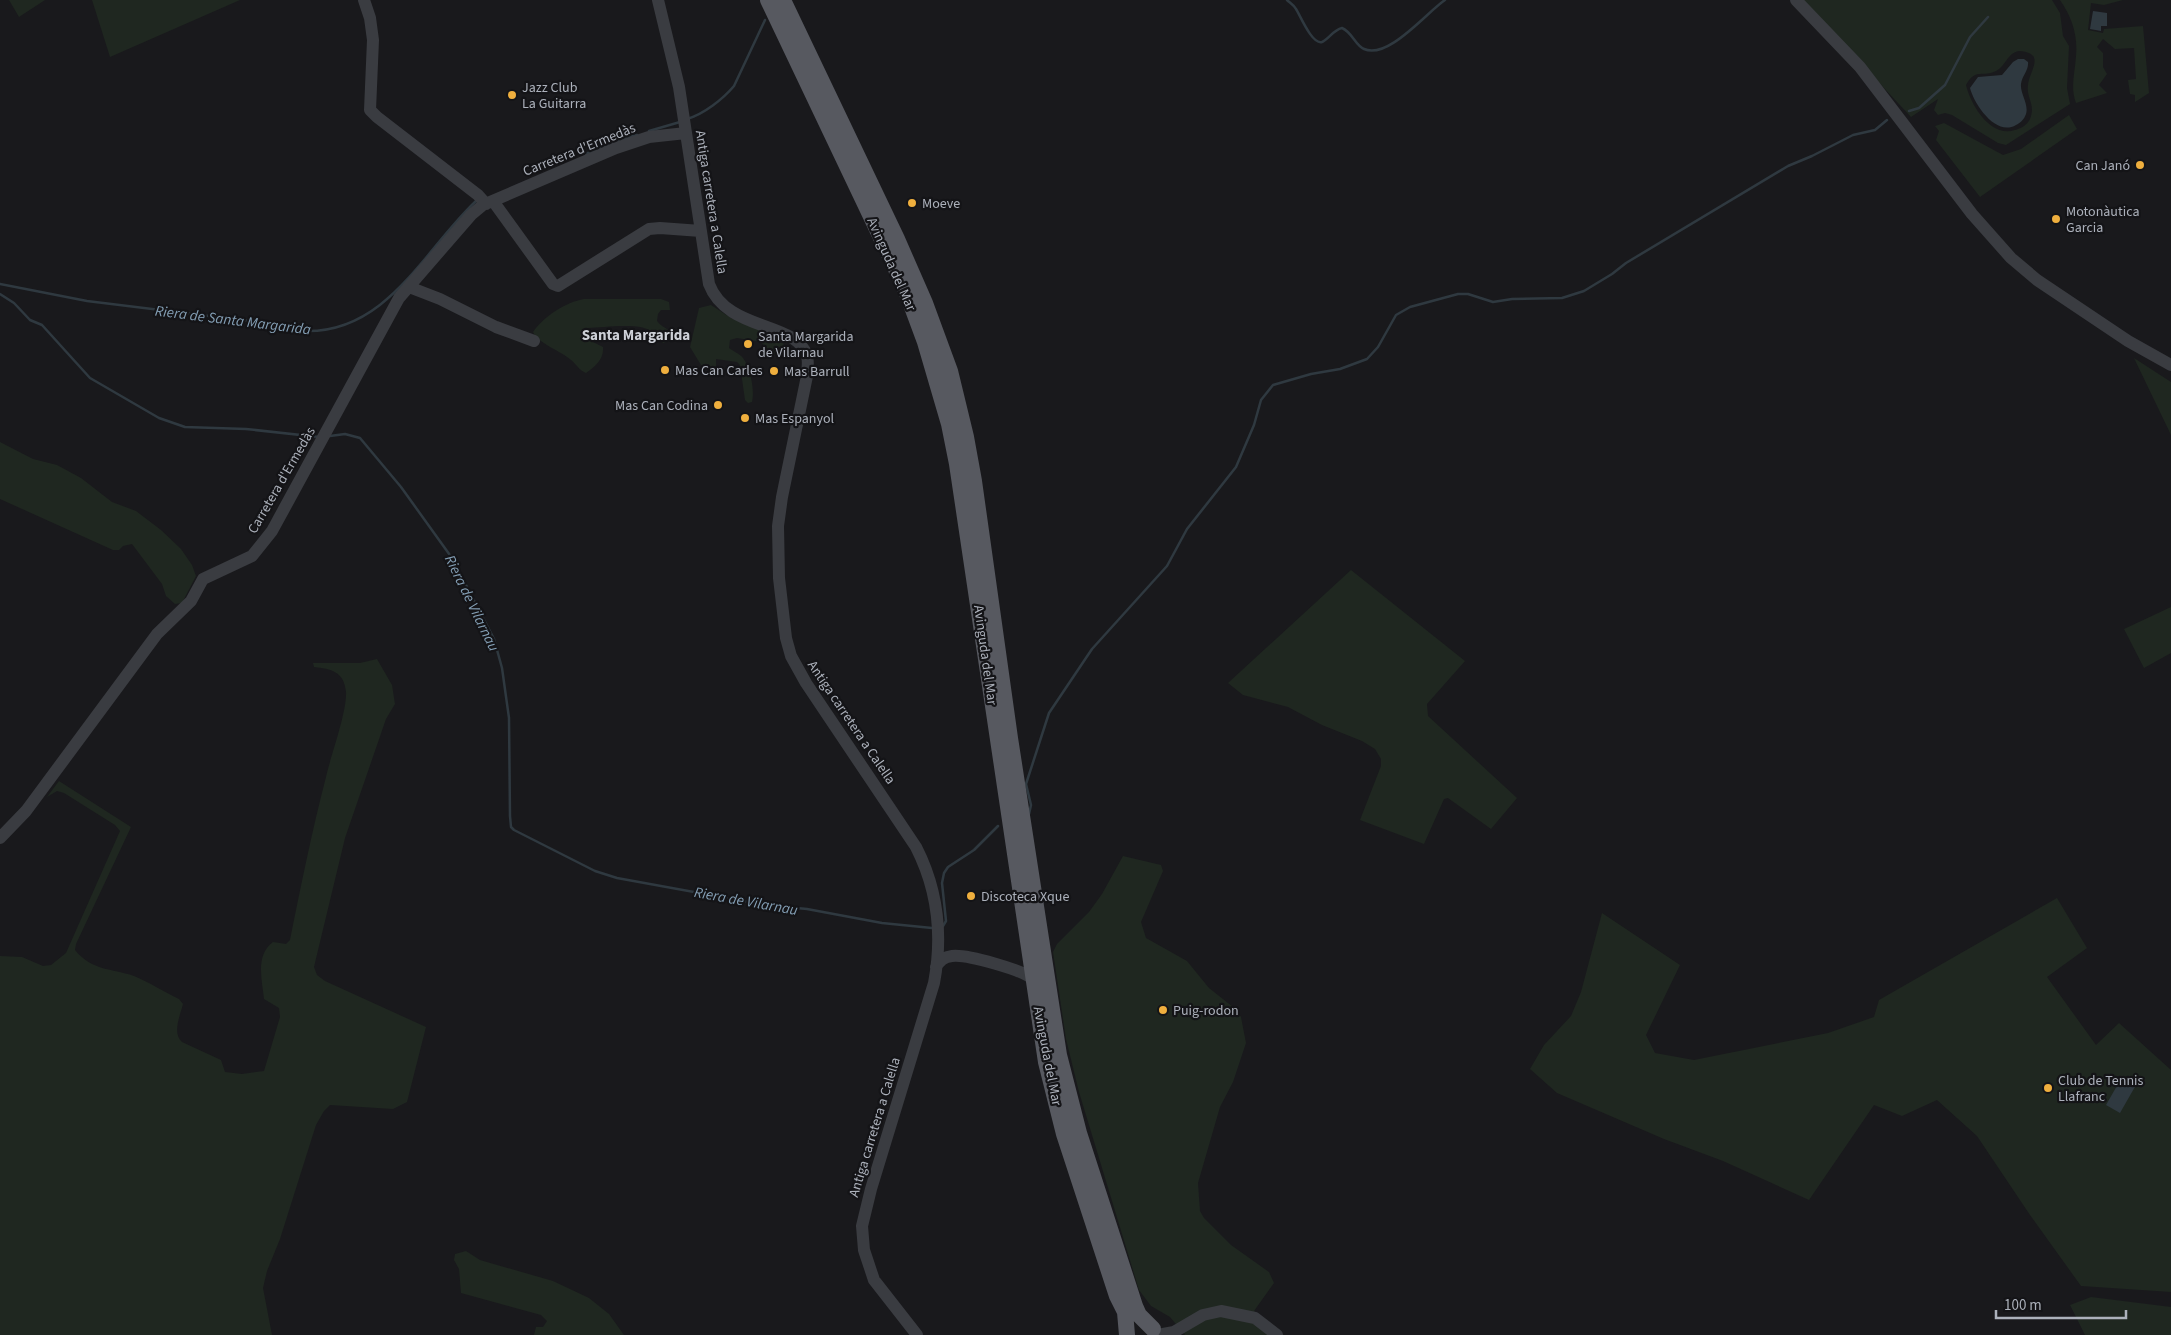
<svg xmlns="http://www.w3.org/2000/svg" width="2171" height="1335" viewBox="0 0 2171 1335" font-family="'Source Sans 3',sans-serif">
<style>
.green{fill:#1f2720;fill-rule:evenodd}
.water{fill:#2f3940}
.lines{fill:none;stroke-linecap:round;stroke-linejoin:round}
.stream{stroke:#2f3940;stroke-width:2.5}
.minor{stroke:#3a3c41;stroke-width:12}
.major{stroke:#575960;stroke-width:16}
.poi-dot{fill:#efaf3e;stroke:#141417;stroke-width:2}
.labels{text-anchor:middle;stroke-width:4.5;stroke-linejoin:round;paint-order:stroke}
.poi-label{font-size:14px;fill:#acb1bb;stroke:#141417;text-anchor:start}
.street-label{font-size:14px;fill:#acb1bb;stroke:#141417}
.water-label{font-size:15px;font-style:italic;fill:#849fb5;stroke:#141417}
.neighbourhood-label{font-size:15px;font-weight:bold;fill:#cdd0d7;stroke:#141417}
</style>
<rect width="100%" height="100%" fill="#19191c"/>
<path class="green" d="M9,0H45L19,17Z
M92,0H240L110,57Z
M1802,0H2052L2060,13L2063,36L2069,46L2067,88L2070,104L2006,145L1998,143L1952,115L1945,113L1938,115L1934,110L1938,99L1911,117ZM2019,51C2047,53 2029,71 2028,85C2026,98 2036,104 2030,119C2027,125 2022,128 2015,130C1990,138 1971,105 1966,85C1976,67 1983,78 1996,71C2006,66 2007,53 2019,51Z
M2060,0H2123L2104,5L2091,3L2088,30L2103,33L2104,29L2143,26L2149,93L2135,102V95L2130,94L2128,80L2136,79L2134,48L2115,49L2103,39L2097,47L2103,53V67L2107,74L2099,85L2107,93L2076,103C2070,87 2075,73 2076,56C2078,36 2072,17 2060,0Z
M2069,115L2077,129L1980,197L1936,140L1939,131L1935,126L1944,123L2003,155L2021,149Z
M584,299H661L669,302L670,310H661L658,314L657,321C663,329 673,330 679,339L663,343C660,340 658,337 655,334C643,321 605,328 588,328L586,333L589,340L603,347C604,359 596,366 586,373C579,370 577,365 571,360C561,351 539,344 533,332C543,317 566,302 584,299Z
M711,305L731,318L782,338L786,353L785,356L770,353L761,342L737,338L730,340L729,348C733,351 740,354 743,358C750,367 755,390 752,402L748,403L745,400L740,365L737,362L716,359V371L701,365L690,347L699,308Z
M2134,358L2171,382V435Z
M0,442L33,459L57,465L81,478L112,502L136,511L161,530L181,549L192,565L196,576L182,603L175,604L166,596L162,584L132,544L123,546L119,550H113L0,499Z
M1351,570L1465,661L1427,704L1428,716L1517,798L1491,829L1448,798L1444,799L1424,844L1360,820L1381,766V759L1375,749L1362,741L1322,725L1288,707L1243,695L1228,683Z
M2171,607V653L2144,668L2124,629Z
M377,659L392,685L395,704L386,719L345,838L314,967L317,975L325,981L426,1027L407,1102L393,1109L330,1105L324,1111L316,1125L280,1239L267,1271L263,1288L272,1335H0V956L22,957L43,966L51,965L66,953L120,831L115,825L64,793L57,791L47,797L59,781L131,827L76,944L75,950C92,971 111,968 134,976C149,982 164,992 179,999L183,1004C180,1016 172,1033 182,1042L221,1060L225,1072L242,1074L264,1071L280,1017L279,1008L264,999C262,980 255,955 273,942L286,944L290,940C301,885 312,831 326,777C331,755 347,712 346,692C344,671 331,669 314,667L313,663H360Z
M1123,856L1161,865L1163,871L1141,922L1146,938L1187,961L1209,988L1233,1007L1241,1017L1246,1043L1233,1082L1220,1107L1198,1183L1200,1211L1204,1218L1231,1245L1269,1272L1274,1283L1254,1311L1284,1335H1185L1170,1317L1151,1306L1139,1290L1079,1092L1066,1039L1053,952L1057,944L1089,912L1102,894Z
M2057,898L2087,948L2047,977L2096,1045L2119,1023L2171,1070V1292L2081,1286L2030,1215L1977,1136L1937,1100L1902,1116L1874,1105L1809,1200L1723,1161L1664,1139L1557,1093L1530,1069L1544,1045L1571,1016L1581,992L1602,913L1680,965L1646,1035L1655,1053L1694,1060L1828,1033L1874,1017L1879,1000Z
M466,1251L480,1260L553,1281L589,1298L609,1314L624,1335H534L536,1327H543L547,1321L541,1315L461,1293L459,1269L454,1260L455,1254Z
M2091,1297L2171,1307V1335H2085L2070,1305Z"/>
<path class="water" d="M2093,11L2107,13V26H2101V31L2090,29Z
M2018,59H2024L2028,62C2029,70 2022,76 2021,84C2020,94 2029,104 2026,114C2024,120 2020,123 2016,125C1996,137 1974,104 1970,88L1978,77L2002,75L2013,62Z
M2122,1077L2136,1085L2120,1113L2106,1105Z"/>
<g class="lines">
<path class="stream" d="M1287,0C1290,3 1294,5 1296,9C1300,15 1312,45 1322,42C1329,39 1333,30 1342,28C1352,32 1355,45 1364,49C1388,60 1427,12 1445,0
M1909,111L1919,108L1945,85L1970,37L1988,17
M687,119C704,114 723,99 734,86L765,20
M649,131L680,122
M586,154L614,141L637,135
M0,284L87,301L275,324C284,326 295,331 305,331C387,333 424,250 476,201
M0,294L14,303L30,320L42,325L90,378L159,418L185,427L246,429L319,437
M330,436L345,434L360,438L401,487L452,558L494,639L502,668L509,718L510,816L511,827L514,830L595,871L617,878L765,905L807,909L882,923L932,928
M1029,814L1031,805L1026,784L1049,713L1092,649L1167,566L1187,529L1236,467L1254,425L1261,400L1273,385L1311,374L1340,369L1367,359L1378,347L1396,315L1410,307L1458,294H1468L1493,302L1512,299L1562,298L1584,291L1612,274L1626,263L1788,166L1812,156L1853,135L1875,130L1887,120
M943,926L946,921L942,883L944,873L948,867L974,850L998,826"/>
<path class="minor" d="M364,0L370,18L373,40L370,110L377,117L478,195L486,204
M658,0L679,87L709,284C727,332 797,321 807,356C809,362 807,370 807,376L782,497L778,526L779,578L786,638L791,656L806,683L916,847C938,890 943,935 934,983L871,1189L862,1226L864,1250L874,1280L917,1335
M1796,0L1860,67L1972,214L2011,258L2037,280L2128,341L2171,365
M493,201L553,284L558,286L649,229L660,228L701,231
M409,287L440,299L496,327L534,341
M0,838L26,811L157,634L191,601L203,579L252,556L272,531L399,298L471,215L483,205L616,148L649,137L686,133
M936,967C940,960 944,957 952,956C966,954 1024,970 1034,980
M1163,1334L1174,1332L1203,1315L1221,1311L1255,1318L1277,1335"/>
<path class="major" d="M768,0L905,288L925,342L949,424L957,464L1046,1062L1064,1134L1117,1296L1125,1312L1127,1335
M783,0L897,239L925,303L950,371L966,437L974,481L1010,738L1059,1055L1079,1133L1135,1306L1139,1315L1153,1329"/>
</g>
<g class="poi-dot">
<circle cx="512" cy="95" r="5"/>
<circle cx="2140" cy="165" r="5"/>
<circle cx="912" cy="203" r="5"/>
<circle cx="2056" cy="219" r="5"/>
<circle cx="748" cy="344" r="5"/>
<circle cx="665" cy="370" r="5"/>
<circle cx="774" cy="371" r="5"/>
<circle cx="718" cy="405" r="5"/>
<circle cx="745" cy="418" r="5"/>
<circle cx="971" cy="896" r="5"/>
<circle cx="1163" cy="1010" r="5"/>
<circle cx="2048" cy="1088" r="5"/>
</g>
<g class="labels">
<g class="poi-label">
<text x="522" y="92">Jazz Club<tspan x="522" dy="16">La Guitarra</tspan></text>
<text x="2130" y="170" text-anchor="end">Can Janó</text>
<text x="922" y="208">Moeve</text>
<text x="2066" y="216">Motonàutica<tspan x="2066" dy="16">Garcia</tspan></text>
<text x="758" y="341">Santa Margarida<tspan x="758" dy="16">de Vilarnau</tspan></text>
<text x="675" y="375">Mas Can Carles</text>
<text x="784" y="376">Mas Barrull</text>
<text x="708" y="410" text-anchor="end">Mas Can Codina</text>
<text x="755" y="423">Mas Espanyol</text>
<text x="981" y="901">Discoteca Xque</text>
<text x="1173" y="1015">Puig-rodon</text>
<text x="2058" y="1085">Club de Tennis<tspan x="2058" dy="16">Llafranc</tspan></text>
</g>
<g class="street-label">
<text transform="translate(579 149) rotate(-22)" y="5">Carretera d'Ermedàs</text>
<text transform="translate(712 202) rotate(81)" y="5">Antiga carretera a Calella</text>
<text transform="translate(892 264) rotate(66)" y="5">Avinguda del Mar</text>
<text transform="translate(281 480) rotate(-60)" y="5">Carretera d'Ermedàs</text>
<text transform="translate(986 655) rotate(82)" y="5">Avinguda del Mar</text>
<text transform="translate(852 722) rotate(56)" y="5">Antiga carretera a Calella</text>
<text transform="translate(1048 1056) rotate(79)" y="5">Avinguda del Mar</text>
<text transform="translate(874 1127) rotate(-73)" y="5">Antiga carretera a Calella</text>
</g>
<g class="water-label">
<text transform="translate(233 320) rotate(7)" y="5">Riera de Santa Margarida</text>
<text transform="translate(472 603) rotate(64)" y="5">Riera de Vilarnau</text>
<text transform="translate(746 901) rotate(10)" y="5">Riera de Vilarnau</text>
</g>
<g class="neighbourhood-label">
<text x="636" y="340">Santa Margarida</text>
</g>
</g>
<path d="M1996 1310v8h130v-8" fill="none" stroke="#acb1bb" stroke-width="2.5"/>
<text x="2004" y="1310" font-size="15" fill="#acb1bb" stroke="#141417" stroke-width="4" paint-order="stroke">100 m</text>
</svg>
